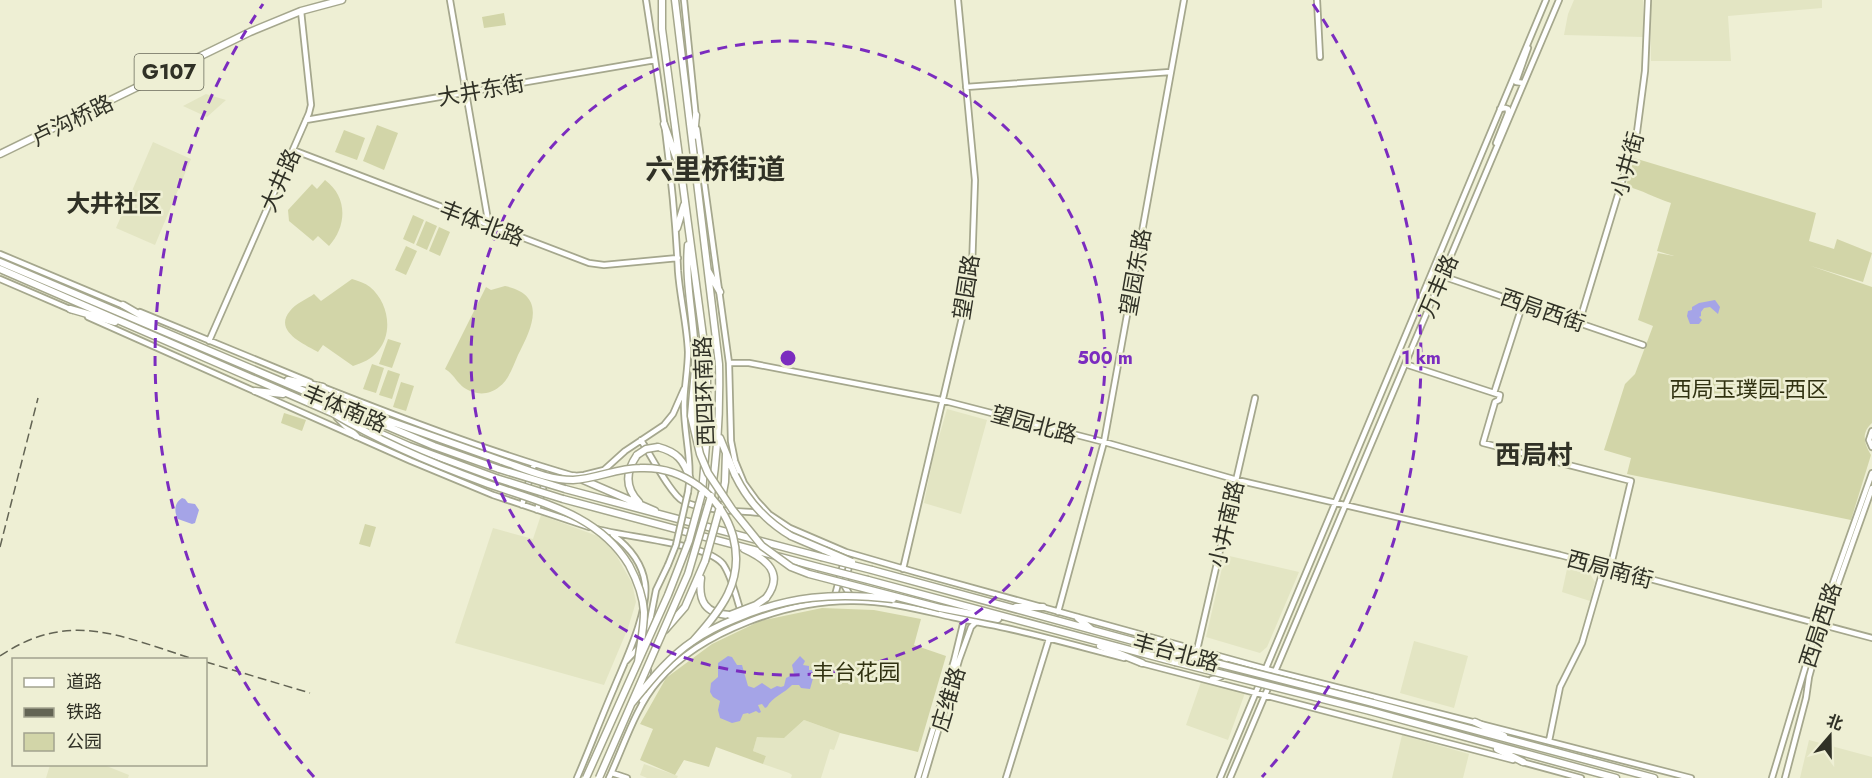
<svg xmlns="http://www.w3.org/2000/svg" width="1872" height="778" viewBox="0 0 1872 778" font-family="Jost,'Noto Sans SC',sans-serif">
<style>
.built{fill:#e3e5c3}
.green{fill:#d2d5a8}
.water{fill:#a5a4e7}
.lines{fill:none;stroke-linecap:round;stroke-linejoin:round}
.secondary-casing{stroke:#a5a78d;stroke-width:8}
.highway-casing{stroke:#a5a78d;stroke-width:9}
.secondary{stroke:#fff;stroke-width:4.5}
.highway{stroke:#fff;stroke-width:6}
.rail{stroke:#636454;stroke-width:1.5;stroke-dasharray:9 4.5;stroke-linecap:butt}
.secondary-bridge-casing{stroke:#a5a78d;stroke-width:8;stroke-linecap:butt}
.highway-bridge-casing{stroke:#a5a78d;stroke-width:9;stroke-linecap:butt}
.secondary-bridge{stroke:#fff;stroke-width:4.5}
.highway-bridge{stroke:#fff;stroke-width:6}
.ring{fill:none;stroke:#7b2cbf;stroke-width:3;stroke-dasharray:10 8}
.labels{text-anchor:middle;stroke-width:5;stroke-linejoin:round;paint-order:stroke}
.shield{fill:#eeefd4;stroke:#696a5a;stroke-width:1.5}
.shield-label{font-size:21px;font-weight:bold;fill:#303126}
.street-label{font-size:22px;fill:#303126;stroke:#eeefd4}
.park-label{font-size:22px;fill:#313211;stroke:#eeefd4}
.neighbourhood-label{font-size:24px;font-weight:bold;fill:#303126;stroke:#eeefd4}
.quarter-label{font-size:26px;font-weight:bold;fill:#303126;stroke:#eeefd4}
.district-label{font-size:28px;font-weight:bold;fill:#303126;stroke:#eeefd4}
.centre{fill:#7b2cbf;stroke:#eeefd4;stroke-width:3}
.ring-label{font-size:18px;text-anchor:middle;font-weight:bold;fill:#7b2cbf;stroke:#eeefd4;stroke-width:5;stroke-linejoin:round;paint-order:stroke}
</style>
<rect width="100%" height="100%" fill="#eeefd4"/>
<path class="built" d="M1574,0H1643V37L1564,35L1568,14Z
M1650,0H1822V8L1728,16L1731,61H1651Z
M206,94L226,100L207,117L183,106Z
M153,142L191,159L155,245L116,228Z
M947,409L987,420L961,514L924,503L933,458Z
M541,515L600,537L615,553L632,583L636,602L628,628L604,685L455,643L493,528L533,539Z
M1225,555L1299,572L1267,647L1260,653L1206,637Z
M1567,569L1590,574L1595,582L1590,601L1562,592Z
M1414,641L1468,656L1454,708L1400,693Z
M1201,682L1245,693L1228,740L1186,725Z
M804,720L840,733L834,750L830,749L821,778H791L792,775L789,773L763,764L766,756L753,751L757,737H785Z
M1402,735L1469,754L1463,778H1392Z
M1809,740L1872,757V778H1800Z
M644,764L678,776L677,778H647L640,775Z
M50,765H104L129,775L128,778H46Z"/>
<path class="green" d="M504,13L506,25L484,28L482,17Z
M377,125L398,133L384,170L363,161Z
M344,130L365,138L357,160L335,152Z
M1634,158L1816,213L1809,241L1834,249L1837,239L1872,253L1863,282L1811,266L1872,287V423C1861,433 1864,443 1871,455L1851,520L1627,474L1631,458L1604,450L1625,384L1635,374L1653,326L1638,320L1658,253L1674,256L1657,251L1671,203C1655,198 1642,190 1626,186Z
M325,180C348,197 347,226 329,246L318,236L313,241L289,221L288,210L312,184L317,189Z
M413,215L424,220L414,244L403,239Z
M426,221L437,226L427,250L416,245Z
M439,227L450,232L440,256L429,251Z
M406,246L417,251L406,275L395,270Z
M352,279C358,281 365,283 370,287C388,302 394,332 378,351C372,359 362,363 353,366L323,345L318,352C304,344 273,331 290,311C295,304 307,299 314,294L321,301Z
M505,286C548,295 532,328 518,355C513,366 509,380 499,387C492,393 482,395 473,392C457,387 456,375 445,369L486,287L491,290Z
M388,339L401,343L392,368L379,364Z
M372,364L384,368L376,393L363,389Z
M388,370L400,374L392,399L379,395Z
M401,382L414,386L406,411L393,407Z
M284,413L306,420L302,431L281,423Z
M365,524L376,527L370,547L359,544Z
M822,608L874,610L921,619L914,645L946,656L918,752L840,733L804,720L784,738L757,737L753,751L766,756L763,764L716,747L709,767L684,760L675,775L640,760L653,729L640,724L666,678L712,644L760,621Z"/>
<path class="water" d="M1715,300L1720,307L1718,314L1710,307L1704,308L1701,312V316L1699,317L1702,320L1699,324H1690L1687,316L1688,311L1692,310V307L1699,303Z
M182,498L185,499L188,503L195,504L199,510L195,523L192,524L178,519C174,512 174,503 182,498Z
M728,656L732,657L737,665H742L748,686L754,688L762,683L771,689L777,686L781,687L784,686L786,678L794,674L792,665L800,656L805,661L803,665L809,666V670H812L814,675L810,689L801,688L799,685H792C785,693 772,697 767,707L765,708L762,704L758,705L761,712L759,713L756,711L749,714L748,713L743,714L740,721L732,723L720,718L718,710L720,701L713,697L710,692L711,683L718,677V663Z"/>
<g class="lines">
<g class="secondary-casing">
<path id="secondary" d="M450,0L489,226
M646,0C660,90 674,180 678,271C680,298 687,325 688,352C688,370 684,388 684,406C684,435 693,463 688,492
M684,0L696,118
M1317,0L1320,57
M1523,83L1516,82L1528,48
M966,87L1170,72
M306,120L655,60
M697,129L729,363L731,441L735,461L744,483L757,501L769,514L790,528L846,552L915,572L1266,669L1691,778
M1496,143L1508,113V109L1505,108L1500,109
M293,150L589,263L604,265L678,258
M0,254L124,306
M1442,276L1643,345
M0,279L72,310
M140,312L310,382
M88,317L411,461L493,495L589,527
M1579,323L1637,132L1645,71L1648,0
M209,341L309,113L311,105L301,11
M729,363H749L941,400L1104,442L1237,480L1560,555L1872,638
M1405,364L1500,395L1499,400L1495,402L1483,443L1631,481L1610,569
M320,386C404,419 488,451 574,476L584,475L604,470L625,451L664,425L673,414L684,389
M1494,393L1523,303
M1872,431L1869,440L1872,447
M641,440C650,454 671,495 683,501C702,511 740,511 761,513
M522,505L534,464
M537,510L547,474
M597,529C624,537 706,543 723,564C732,577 736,597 741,612
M850,563L844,585L851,597
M903,569L968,292L972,268L975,180L958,0
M834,599L844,561
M1058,612L1104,442L1184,0
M647,636L656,590L668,565
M1197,650L1255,398
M626,661L641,645
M1141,663L1513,760
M1212,679C1226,678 1229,670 1224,658
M642,701L648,671
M1549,741L1560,687L1582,643L1604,567
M1522,762L1581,778
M612,773L627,778
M577,778C590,748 601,718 614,688C625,661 649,612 645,583C642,562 629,547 613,535
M609,778C623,748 636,706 658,681C701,631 789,600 854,601C887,601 921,610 952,617C970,621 988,624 1006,628C1046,637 1085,648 1124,658
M918,778L954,661L964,620
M924,778L959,660L971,627L976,622
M1006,778L1049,639
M1220,778L1546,0
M1230,778L1559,0
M1772,778L1818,625L1872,473
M1785,778L1806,698L1809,677L1823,626L1872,488"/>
</g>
<g class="highway-casing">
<path id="highway" d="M662,0V29L707,366V433L702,493
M675,0L719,364C720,409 718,452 711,496
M664,124L677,160
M694,136L696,115
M0,154L250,32L301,11L342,0
M677,228L684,205
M688,245C684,291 699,335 694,381
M0,262L434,446L499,469
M0,269L337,415
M708,271L720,292
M123,305L154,323
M70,309L115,322
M288,380L323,387
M255,391L283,394
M367,413L502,461
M337,417L356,436
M352,421L409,446L496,478
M720,438L735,475
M658,447C677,452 684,460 690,479
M637,455C626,471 624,487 639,502
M574,476L655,511
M565,489L821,557
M722,498L725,482L726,453
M563,499L818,567
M791,536L824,550
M744,549C766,559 785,573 766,598
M872,570L1177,653
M701,578C698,601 705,614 730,615
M868,580L1175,662
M1016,607H1043
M940,608L998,619
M1078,618L1091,629
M665,630L685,607L705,561
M1100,646L1142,663
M1373,703L1654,778
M1370,711L1616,778
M1475,722L1504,736
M1497,749L1523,762"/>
</g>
<use href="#secondary" class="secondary"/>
<use href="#highway" class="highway"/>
<path class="rail" d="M0,547L38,398
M0,656C71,608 124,638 197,660
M206,662L310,693"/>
<g class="secondary-bridge-casing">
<path id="secondary-bridge" d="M668,565L676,545L688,492"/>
</g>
<g class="highway-bridge-casing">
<path id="highway-bridge" d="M694,381L691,416L700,454L708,473L732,509L762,546L791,567L809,574L940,608
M334,414C381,442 431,463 483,482C537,502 597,512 629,565C637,580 643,595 644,612C644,629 640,646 638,662
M637,455L646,449L658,447
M502,461C525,469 549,480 573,480C596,479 617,468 640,468C683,466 721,495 733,536C745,581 721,610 693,641
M499,469L565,489
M735,475C748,502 766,521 791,536
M496,478L563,499
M824,550L852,562
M821,557L872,570
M705,561L720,507
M818,567L868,580
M730,615L756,605L766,598
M1177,653L1373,703
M1175,662L1370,711
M632,703C650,681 669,657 693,641C706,632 720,625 735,619C788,596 835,592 893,599
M586,778L668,595L689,541L702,493
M599,778L688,574L711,496"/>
</g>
<use href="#secondary-bridge" class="secondary-bridge"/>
<use href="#highway-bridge" class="highway-bridge"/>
</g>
<g class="ring">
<circle cx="788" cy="358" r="317"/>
<path d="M314 777A633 633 0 0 1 263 4M1313 4A633 633 0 0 1 1262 777"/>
</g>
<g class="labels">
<rect class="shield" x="134.5" y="54" width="69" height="36" rx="4.5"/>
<g class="shield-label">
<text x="169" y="79">G107</text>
</g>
<g class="street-label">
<text transform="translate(481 90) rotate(-10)" y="8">大井东街</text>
<text transform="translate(72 120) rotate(-26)" y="8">卢沟桥路</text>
<text transform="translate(1627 164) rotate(-74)" y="8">小井街</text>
<text transform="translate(280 180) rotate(-66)" y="8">大井路</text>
<text transform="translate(482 223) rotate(21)" y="8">丰体北路</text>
<text transform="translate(1135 272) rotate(-80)" y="8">望园东路</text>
<text transform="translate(1438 286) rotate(-67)" y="8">万丰路</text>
<text transform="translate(966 287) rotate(-81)" y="8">望园路</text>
<text transform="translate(1543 310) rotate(19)" y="8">西局西街</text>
<text transform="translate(704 391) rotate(-92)" y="8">西四环南路</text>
<text transform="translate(345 408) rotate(23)" y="8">丰体南路</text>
<text transform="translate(1034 424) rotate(15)" y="8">望园北路</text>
<text transform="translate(1226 524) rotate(-77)" y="8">小井南路</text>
<text transform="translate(1610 569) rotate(15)" y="8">西局南街</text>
<text transform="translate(1820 625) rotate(-72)" y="8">西局西路</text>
<text transform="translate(1176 652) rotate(15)" y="8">丰台北路</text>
<text transform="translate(948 699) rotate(-73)" y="8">庄维路</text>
</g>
<g class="park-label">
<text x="1749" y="397">西局玉璞园-西区</text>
<text x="856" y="680">丰台花园</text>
</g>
<g class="neighbourhood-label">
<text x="114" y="212">大井社区</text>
</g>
<g class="quarter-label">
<text x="1534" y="464">西局村</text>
</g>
<g class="district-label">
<text x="715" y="179">六里桥街道</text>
</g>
</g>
<circle cx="788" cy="358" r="9" class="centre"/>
<g class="ring-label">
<text x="1105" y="364">500 m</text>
<text x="1421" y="364">1 km</text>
</g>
<rect x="12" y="658" width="195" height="108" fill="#eeefd4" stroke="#a2a38e" stroke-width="1.5"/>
<rect x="24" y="678" width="30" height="9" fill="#ffffff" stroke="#a2a38e" stroke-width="1.5"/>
<text x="66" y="688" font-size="18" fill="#303126">道路</text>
<rect x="24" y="708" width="30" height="9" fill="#636454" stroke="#a2a38e" stroke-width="1.5"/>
<text x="66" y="718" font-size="18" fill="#303126">铁路</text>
<rect x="24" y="733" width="30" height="18" fill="#d2d5a8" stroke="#a2a38e" stroke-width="1.5"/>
<text x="66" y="748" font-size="18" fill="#303126">公园</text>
<g transform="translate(1830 736) rotate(20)" stroke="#eeefd4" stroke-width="4.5" paint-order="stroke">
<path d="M0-4.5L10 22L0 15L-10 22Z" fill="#303126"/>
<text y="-9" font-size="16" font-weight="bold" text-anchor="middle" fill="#303126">北</text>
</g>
</svg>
